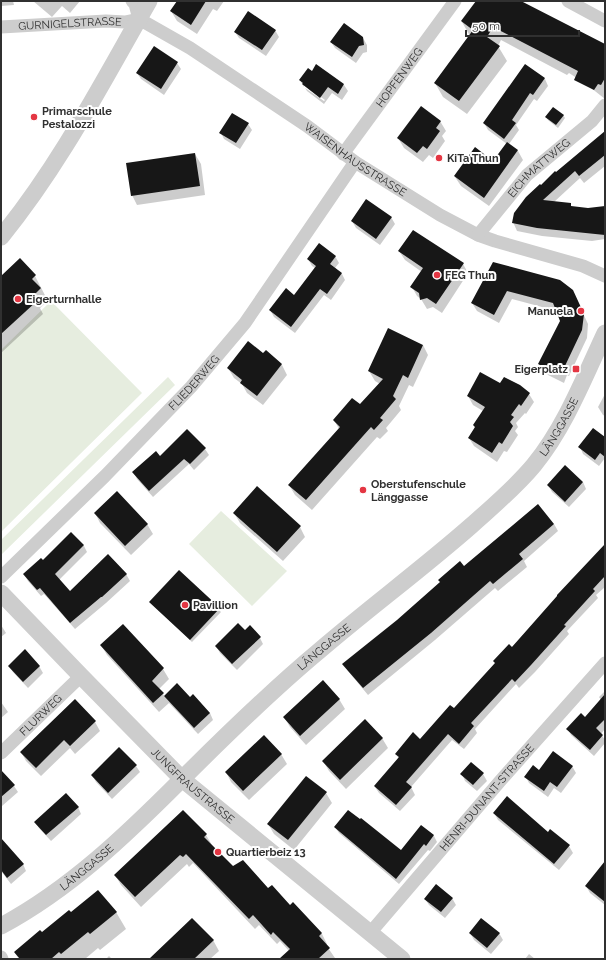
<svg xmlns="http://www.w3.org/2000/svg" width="606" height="960" viewBox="0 0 606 960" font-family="Raleway,sans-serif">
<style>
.green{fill:#e6eddf}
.shadow{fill:#0003}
.building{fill:#171717}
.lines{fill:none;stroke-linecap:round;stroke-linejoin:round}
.minor{stroke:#cdcdcd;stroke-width:13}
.tertiary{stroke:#cdcdcd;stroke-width:17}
.poi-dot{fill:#e43643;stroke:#fff;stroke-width:1.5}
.labels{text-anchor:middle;stroke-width:4;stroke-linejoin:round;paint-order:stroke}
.street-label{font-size:11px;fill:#303030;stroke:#fff}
.poi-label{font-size:11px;font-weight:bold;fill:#303030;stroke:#fff;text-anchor:start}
</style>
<rect width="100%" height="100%" fill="#fff"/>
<path class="green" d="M51,301L142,393L1,532V350Z
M168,377L175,385L1,555V540Z
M221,511L287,571L252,606L189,544Z"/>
<path class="shadow" d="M1,1H13L14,5L1,6Z
M33,1H80L70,13L62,6L52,17Z
M178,1H224L217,11L213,9L197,34L177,21L171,11Z
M478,1H519L605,45V99L586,84L569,73L567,75L501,40L498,46L507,61L467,114L443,97L435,83L470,36L462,22Z
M275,30L279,37L266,56L239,38L235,32Z
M363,38L367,45V52L363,53L356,63L335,48L331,42Z
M177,63L181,69L164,95L141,79L137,73Z
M317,66L344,85L348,91L342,100L332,93L324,104L307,91L305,88L324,101L325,100L304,85V87L300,80L312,72Z
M526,66L545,79L548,86L537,101L534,99L516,125L519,130L509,144L518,151L523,160L489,206L461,186L455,177L494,162L507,144L488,130L484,123Z
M563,115L565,118L558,128L548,120L546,117Z
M440,121L446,131L442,136L445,141L433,158L429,155L423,162L404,148L398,138Z
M248,124L252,130L240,149L224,139L221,133Z
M605,132V166L584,183L580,178L554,202L570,204L572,207L588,209L605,207V239L592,241L542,236L517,231L513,222L541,186Z
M195,154L201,164L205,195L137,205L132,195Z
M391,217L395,224L380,245L356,228L352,221Z
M399,251L463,264L468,273L442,313L433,307L427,309L421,299L417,296L412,287L422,272L405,260Z
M335,256L339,263L335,268L342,274L345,280L331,300L324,295L295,333L274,317L270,310L295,296L315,268L312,266L308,259Z
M20,260L35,276L48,301L40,308L43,314L1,353V277Z
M494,263L577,300L588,324L587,338L569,376L567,375L564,383L544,373L539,364L561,321L557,311L512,299L499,323L477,311L472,303Z
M423,345L428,355L413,387L409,385L399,406L401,410L386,428L388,431L380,439L377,437L312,510L295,495L289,485L339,429L334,420L360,406L380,384L375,381L369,371Z
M266,351L282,365L287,375L263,405L247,393L242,384L234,378L228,368L263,354Z
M501,384L529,394L534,402L526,414L525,413L516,423L518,427L515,431L518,435L507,452L504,451L497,462L474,446L469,438L475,428L474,425L483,411L473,405L468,396Z
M605,394V416L603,415L598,407Z
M605,438V458L599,466L583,454L580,447Z
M205,449L209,455L194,470L189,464L153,497L137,479L134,473L160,457Z
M583,482L586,489L569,507L552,492L548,485Z
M95,513L147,524L153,534L131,555L100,523Z
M234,513L300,527L305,537L283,561L240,523Z
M554,524L558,531L524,561L527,567L498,591L495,588L435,640L368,695L348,671L344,664L464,567Z
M71,533L84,546L87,552L59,580L70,592L126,574L130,581L106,603L75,629L44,594L41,596L28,581L24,574L42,561Z
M605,546V587L596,595L598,598L567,631L569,634L535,672L519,688L516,684L475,729L477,733L464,749L452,740L411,787L415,795L400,811L379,793L375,787L399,759L396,754L420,740L454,710Z
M179,571L221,612L192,642L150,602Z
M1,625L6,633L1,637Z
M245,631L260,638L263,644L237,670L220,653L216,646Z
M101,645L163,669L169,679L159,689L165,697L190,699L210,713L213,720L198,734L169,703L159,712L107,655Z
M9,666H39L43,673L28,688L13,672Z
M605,691V729L601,734L605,740V743L594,756L571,735L568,729L585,718L601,700L599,697Z
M339,699L345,709L306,745L290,727L284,717Z
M75,700L95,722L100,731L75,754L70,748L41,776L26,761L21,752Z
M1,702L8,712L1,718Z
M382,738L388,748L346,789L329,771L323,761Z
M281,754L287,764L249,800L231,782L226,772Z
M471,763L483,774L487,781L477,791L465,781L462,774Z
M136,766L140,772L112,799L96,782L92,775Z
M572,766L576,773L561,793L554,788L548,797L529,783L526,777L540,771Z
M1,771L14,786L18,792L2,806L1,805Z
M326,793L332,803L294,850L274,834L268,824Z
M78,807L81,814L51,841L39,828L35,822Z
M494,813L548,833L550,830L569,846L573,853L559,870L498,820Z
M421,826L434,836L437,842L430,851L428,850L399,884L339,833L335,827L401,852Z
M206,835L212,845L232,868L268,889L290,907L293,904L322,934L327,944L326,945L335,958L289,959V951L280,941L277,944L259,925L255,929L193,863L189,867L187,864L141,907L121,885L115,875Z
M1,850L23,864L26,871L11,884L1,871Z
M605,873V905L590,893L586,886Z
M452,898L456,905L445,918L429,905L425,899Z
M116,912L126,929L100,950L98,948L85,959H19L15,953L71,914Z
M470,933H499L503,940L491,954L474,940Z
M213,940L219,951L210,959H150Z
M529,954L535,959H525Z
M109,956L112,959H106Z"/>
<path class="building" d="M177,1H206L191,25L170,11Z
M476,1H521L605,44V78L601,85L598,84L594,90L574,80L578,71L493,27L487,37L500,46L459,101L434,83L473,30L461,21Z
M248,11L276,30L262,50L234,32Z
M344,23L363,37L364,45L359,46L352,57L330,42Z
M154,46L178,62L161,89L136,73Z
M316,64L344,84L338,94L328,87L320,98L302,84L303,83L299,80L308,68L312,71Z
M525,64L545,78L533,95L530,93L512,120L516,123L504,139L483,123Z
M421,106L441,121L436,128L440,131L427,149L423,146L417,153L397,138Z
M553,107L564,115L556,125L545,117Z
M232,113L249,123L236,143L219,133Z
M605,131V155L579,176L575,171L543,200L571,203V206L588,208L605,206V235L537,228L512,223L514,213L526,197L540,184L541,185L555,171L556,172Z
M507,142L518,150L484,198L454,176L475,147L493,161Z
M195,153L200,186L131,196L126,163Z
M366,199L392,217L376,239L351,221Z
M413,230L464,263L436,304L427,298L420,300L419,293L410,287L423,268L398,251Z
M319,243L336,256L330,264L342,273L327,294L320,289L291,327L269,310L286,288L294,295L316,266L307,259Z
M20,258L36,275L32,279L41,288L33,296L37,301L1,334V276Z
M493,262L560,280L573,290L584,314L582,330L564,368L563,367L559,375L538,364L560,321L553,303L507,291L494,315L471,303Z
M388,328L423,345L408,378L403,375L393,396L396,399L380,418L383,420L374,430L371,427L306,500L288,485L340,427L333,420L352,398L360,404L383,379L368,371Z
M248,341L263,353L266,350L282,364L257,396L240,383L242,380L227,368Z
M480,372L500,383L504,377L520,385L530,393L521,406L519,404L511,415L514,417L510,422L513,426L502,444L499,442L492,453L468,438L475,427L473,425L485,407L467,396Z
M593,428L605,437V457L600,453L595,460L578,447Z
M187,429L206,448L190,464L184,459L149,491L132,472L156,451L160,456Z
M565,465L583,482L565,502L547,485Z
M257,486L301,526L277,552L233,513Z
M117,491L148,524L125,546L94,513Z
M538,504L554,524L519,554L523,559L493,584L490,581L431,633L363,688L342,664L397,620L440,582L438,580L460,561L464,566Z
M71,532L84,545L55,574L70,591L108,554L127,574L102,597H101L70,623L40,588L37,590L23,574L41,558L43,560Z
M605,544V576L593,589L595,591L564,625L566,626L531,665L515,682L512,679L471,723L474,726L459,744L448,734L406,782L412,787L396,805L374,786L399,757L395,754L413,732L420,739L450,705L454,708L495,663L493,661L509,644L512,647L557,596V595Z
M179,570L220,608L190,640L149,602Z
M238,623L245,630L250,625L261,637L232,664L215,646Z
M123,624L164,668L152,681L164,693L153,703L100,645Z
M25,649L40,666L23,682L8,666Z
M323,680L340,699L300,736L283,717Z
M177,683L190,697L193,694L210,713L194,728L164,696Z
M605,694V719L596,728L603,735L590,750L566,729L581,713L585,717Z
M75,699L96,721L70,746L64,740L36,768L20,752Z
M365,719L383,738L340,780L322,761Z
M264,735L282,754L243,791L225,772Z
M119,747L137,765L108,793L91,775Z
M553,751L573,766L557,787L550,782L544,791L524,777L533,765L539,770Z
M471,762L484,773L473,785L460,774Z
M1,770L15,785L1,797Z
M306,776L327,792L288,840L267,824Z
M66,793L79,807L46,835L34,822Z
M507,796L548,832L550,829L570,845L554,864L493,813Z
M183,810L207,834L204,837L233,866L243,860L268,888L272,885L290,905L293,902L322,933L319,936L330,948L318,959H279L290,949L273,932L271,935L253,915L249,919L186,854L183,857L180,855L135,897L114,875Z
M348,810L360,819L361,818L401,850L421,825L434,835L426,846L424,844L396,879L334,827Z
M1,838L24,864L7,878L1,870Z
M605,861V902L585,886Z
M436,884L453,898L441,912L424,899Z
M98,890L117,912L90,934L88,932L61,954L59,952L51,959H20L14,952L40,930L42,932L69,910L71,912Z
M192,918L214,940L194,959H149Z
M481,918L500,933L487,948L469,933Z"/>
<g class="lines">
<g class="minor">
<path id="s1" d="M132,1L135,4L139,19L190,48L307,126L355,162L440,215L478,235L495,241L583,266L605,276"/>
<path d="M568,1L605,21"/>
<path id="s2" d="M1,27L106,21L125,22L139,19"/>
<path id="s3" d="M343,154L455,1"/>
<path id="s4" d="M478,235L527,175L592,121L605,105"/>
<path id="s5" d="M1,577L105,476L191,387L245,323L355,162"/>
<path id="s6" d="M1,753L81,676"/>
<path id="s7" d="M370,933L501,780L605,663"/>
<path d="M1,957L2,959"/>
</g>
<g class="tertiary">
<path d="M1,237C60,165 103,81 149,1"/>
<path id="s8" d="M1,593L81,676L182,779L402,959"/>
<path id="s9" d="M1,926C70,889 126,835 181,780C225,736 271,691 319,651C369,608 422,569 472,525C493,506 515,488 534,465C565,427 584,378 605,333"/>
</g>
</g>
<g class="poi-dot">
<circle cx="34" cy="117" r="4"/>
<circle cx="439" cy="158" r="4"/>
<circle cx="437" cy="275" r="4"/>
<circle cx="18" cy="299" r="4"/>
<circle cx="581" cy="311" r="4"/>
<rect x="572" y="365" width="8" height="8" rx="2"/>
<circle cx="363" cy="490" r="4"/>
<circle cx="185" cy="605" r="4"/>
<circle cx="218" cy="852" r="4"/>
</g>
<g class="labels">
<g class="street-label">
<text dy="4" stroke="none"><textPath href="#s2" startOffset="69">GURNIGELSTRASSE</textPath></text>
<text dy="4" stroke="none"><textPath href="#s3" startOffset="95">HOPFENWEG</textPath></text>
<text dy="4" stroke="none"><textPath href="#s1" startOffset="278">WAISENHAUSSTRASSE</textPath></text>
<text dy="4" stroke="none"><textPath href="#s4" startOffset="91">EICHMATTWEG</textPath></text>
<text dy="4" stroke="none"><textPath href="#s5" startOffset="274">FLIEDERWEG</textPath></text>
<text dy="4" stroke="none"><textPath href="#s9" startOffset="752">LÄNGGASSE</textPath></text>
<text dy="4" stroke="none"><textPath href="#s9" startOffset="428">LÄNGGASSE</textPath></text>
<text dy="4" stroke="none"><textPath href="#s6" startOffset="55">FLURWEG</textPath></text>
<text dy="4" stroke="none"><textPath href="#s8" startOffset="272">JUNGFRAUSTRASSE</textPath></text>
<text dy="4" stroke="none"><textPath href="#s7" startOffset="179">HENRI-DUNANT-STRASSE</textPath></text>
<text dy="4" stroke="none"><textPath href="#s9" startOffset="104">LÄNGGASSE</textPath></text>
</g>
<g class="poi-label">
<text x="42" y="115">Primarschule<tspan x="42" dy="13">Pestalozzi</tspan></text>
<text x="447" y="162">KiTa Thun</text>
<text x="445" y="279">FEG Thun</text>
<text x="26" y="303">Eigerturnhalle</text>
<text x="573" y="315" text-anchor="end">Manuela</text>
<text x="568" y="373" text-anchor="end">Eigerplatz</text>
<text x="371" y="488">Oberstufenschule<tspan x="371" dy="13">Länggasse</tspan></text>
<text x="193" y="609">Pavillion</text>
<text x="226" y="856">Quartierbeiz 13</text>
</g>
</g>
<rect width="606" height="960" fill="none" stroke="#303030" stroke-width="4"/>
<path d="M466 30v6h113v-6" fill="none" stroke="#303030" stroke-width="2"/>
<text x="472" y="30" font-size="12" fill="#303030" stroke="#ffffff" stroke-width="3" paint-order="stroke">50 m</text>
</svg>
